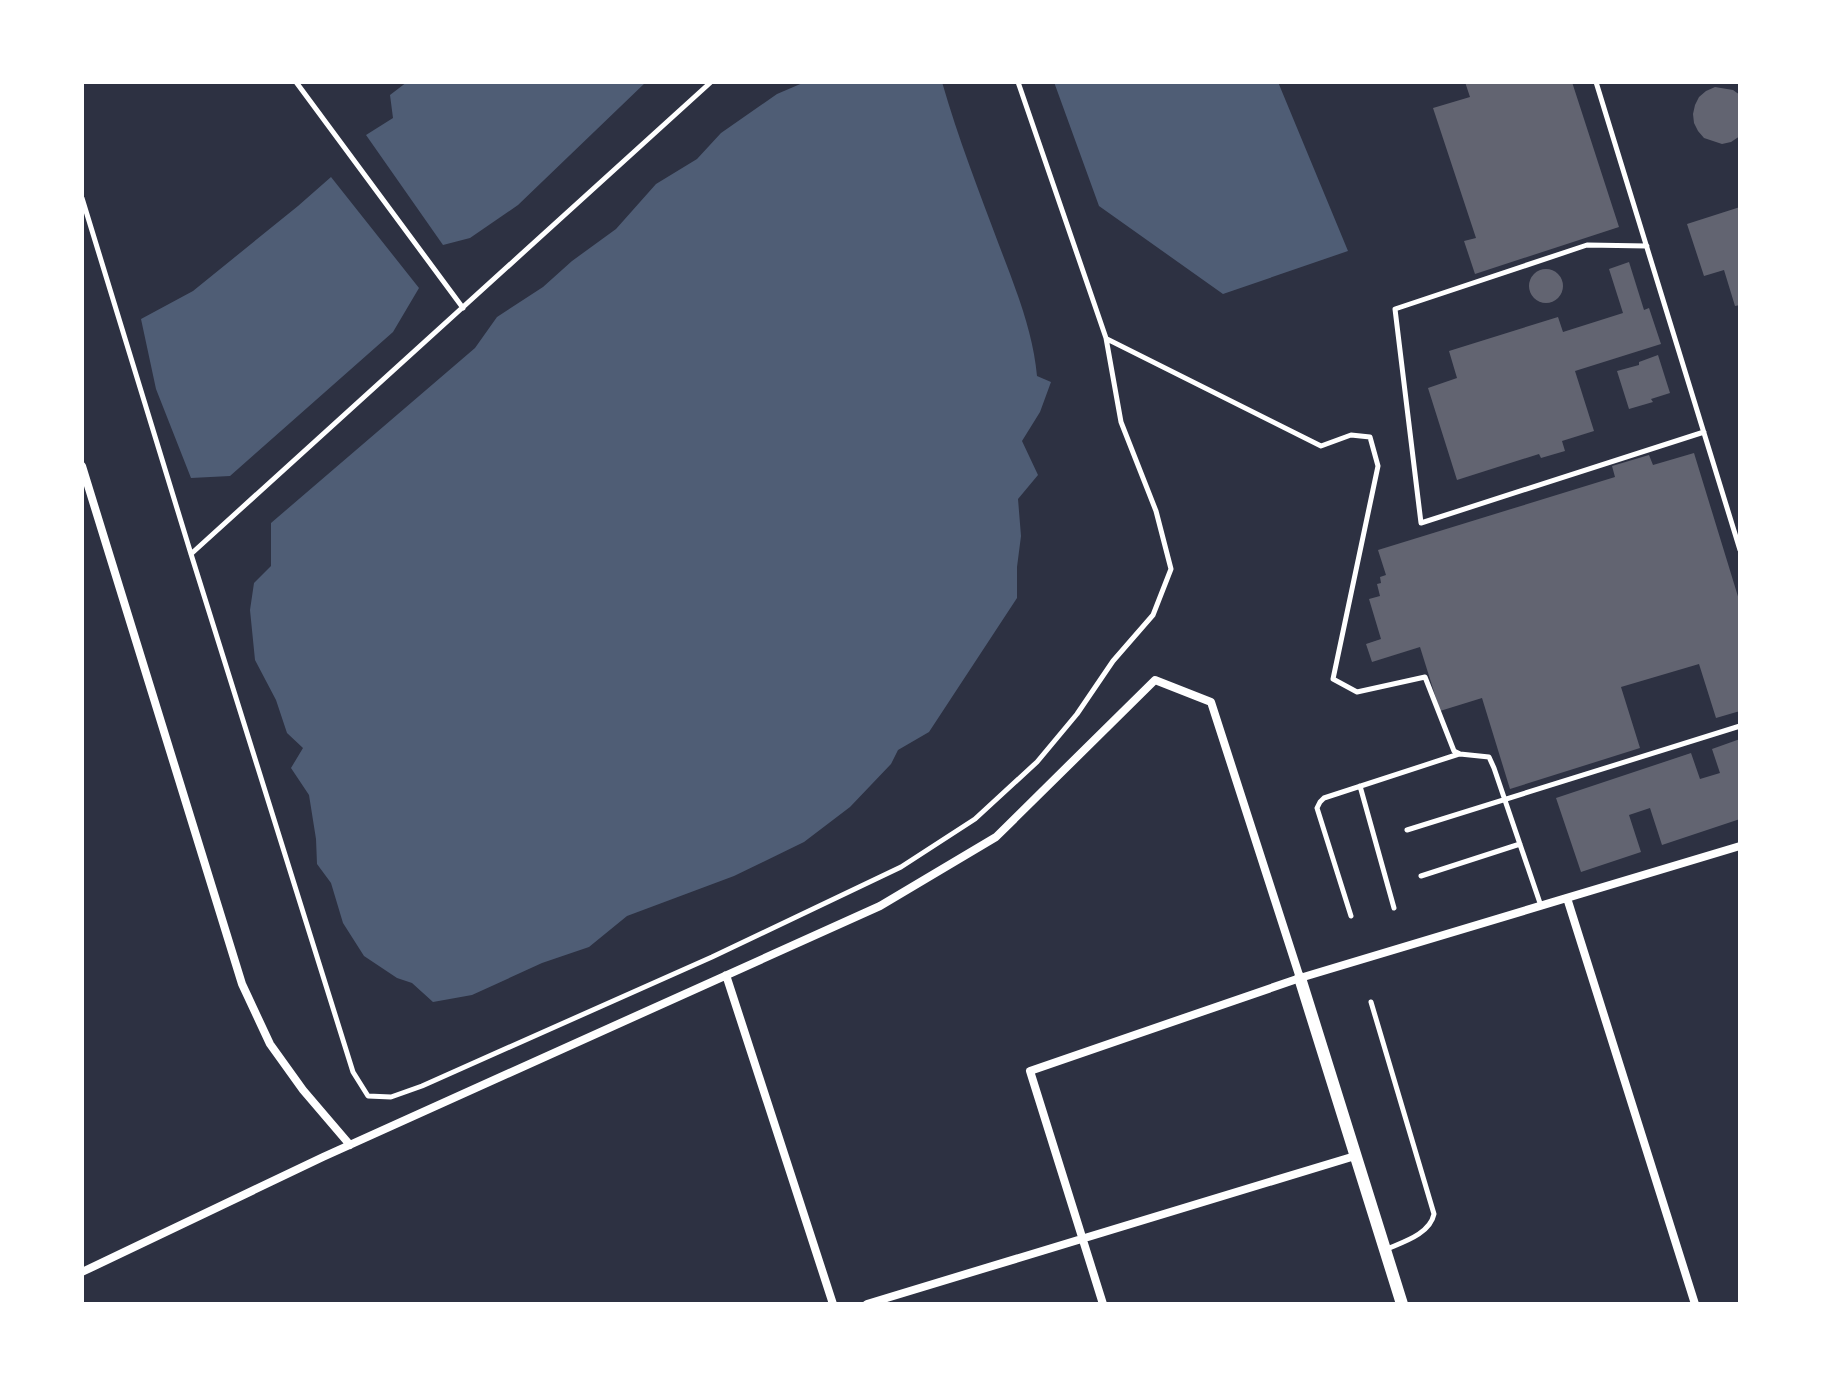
<svg xmlns="http://www.w3.org/2000/svg" width="1822" height="1386" viewBox="0 0 1822 1386" font-family="Quicksand,sans-serif">
<style>
.water{fill:#4f5d75}
.building{fill:#626471}
.lines{fill:none;stroke-linecap:round;stroke-linejoin:round}
.service{stroke:#fff;stroke-width:5}
.minor{stroke:#fff;stroke-width:8}
.tertiary{stroke:#fff;stroke-width:12}
</style>
<rect width="100%" height="100%" fill="#2d3142"/>
<path class="water" d="M407,82H646L518,205L470,238L443,245L366,135L393,118L390,95Z
M805,82H942C958,138 979,191 999,245C1015,287 1033,331 1037,376L1051,382L1040,412L1022,441L1038,475L1018,499L1021,536L1017,567V598L929,732L898,750L891,764L850,807L804,842L734,876L627,916L589,947L542,963L472,995L433,1002L412,983L397,978L364,956L343,923L331,883L317,864L316,839L309,795L291,768L303,748L287,733L276,700L255,660L250,610L254,583L271,566V523L475,348L497,317L543,287L572,261L616,229L656,184L697,159L721,133L777,94Z
M1054,82H1278L1348,251L1223,294L1099,206Z
M331,177L419,288L393,332L230,476L191,478L156,389L141,319L193,291L298,206Z"/>
<path class="building" d="M1465,82H1572L1619,227L1475,274L1464,241L1476,238L1433,108L1470,97Z
M1715,87L1733,90L1740,95V136L1731,142L1722,144L1704,138L1698,131L1694,123L1693,114L1695,105L1699,97L1706,91Z
M1740,207V305L1735,306L1724,270L1704,276L1687,224Z
M1629,262L1644,310L1649,308L1661,344L1575,371L1594,431L1562,441L1565,451L1541,458L1539,454L1457,480L1428,388L1457,378L1449,351L1558,317L1563,332L1623,313L1609,269Z
M1529 286a17 17 0 1 1 34 0a17 17 0 1 1-34 0Z
M1658,355L1670,393L1651,399L1653,402L1629,409L1617,371L1639,365V362Z
M1694,453L1740,603V711L1716,718L1699,664L1621,687L1640,748L1510,789L1482,698L1440,711L1420,647L1372,662L1366,644L1381,639L1369,599L1380,596L1377,584L1381,583L1380,577L1386,575L1378,550L1615,477L1612,466L1649,455L1653,465Z
M1740,739V819L1662,845L1650,808L1629,815L1641,852L1581,872L1556,798L1691,753L1700,779L1720,773L1712,749Z"/>
<g class="lines">
<path class="service" d="M296,82L463,308
M1596,82L1740,550
M82,198L191,554L353,1072L368,1096L391,1097L422,1086L712,957L901,867L975,819L1037,762L1077,714L1113,661L1153,615L1171,569L1156,511L1121,422L1106,338L1018,82
M1647,246L1587,245L1395,309L1421,523L1704,432
M1107,339L1321,446L1351,435L1370,437L1378,466L1333,679L1357,692L1425,677L1454,751L1460,754L1489,757L1494,768L1541,906
M191,554L711,82
M1360,786L1394,908
M1407,830L1740,726
M1421,876L1520,844
M1351,916L1317,808L1320,802L1324,798L1459,754
M1371,1002L1434,1214C1430,1234 1403,1242 1387,1249"/>
<path class="minor" d="M82,466L242,984L270,1044L303,1090L350,1145
M1567,898L1695,1304
M726,975L833,1304
M82,1272L323,1157L880,906L996,837L1155,680L1211,702L1300,978
M867,1304L1355,1156
M1103,1304L1030,1071L1300,978L1740,846"/>
<path class="tertiary" d="M1300,978L1402,1304"/>
</g>
<rect width="1822" height="1386" fill="none" stroke="#ffffff" stroke-width="168"/>
</svg>
